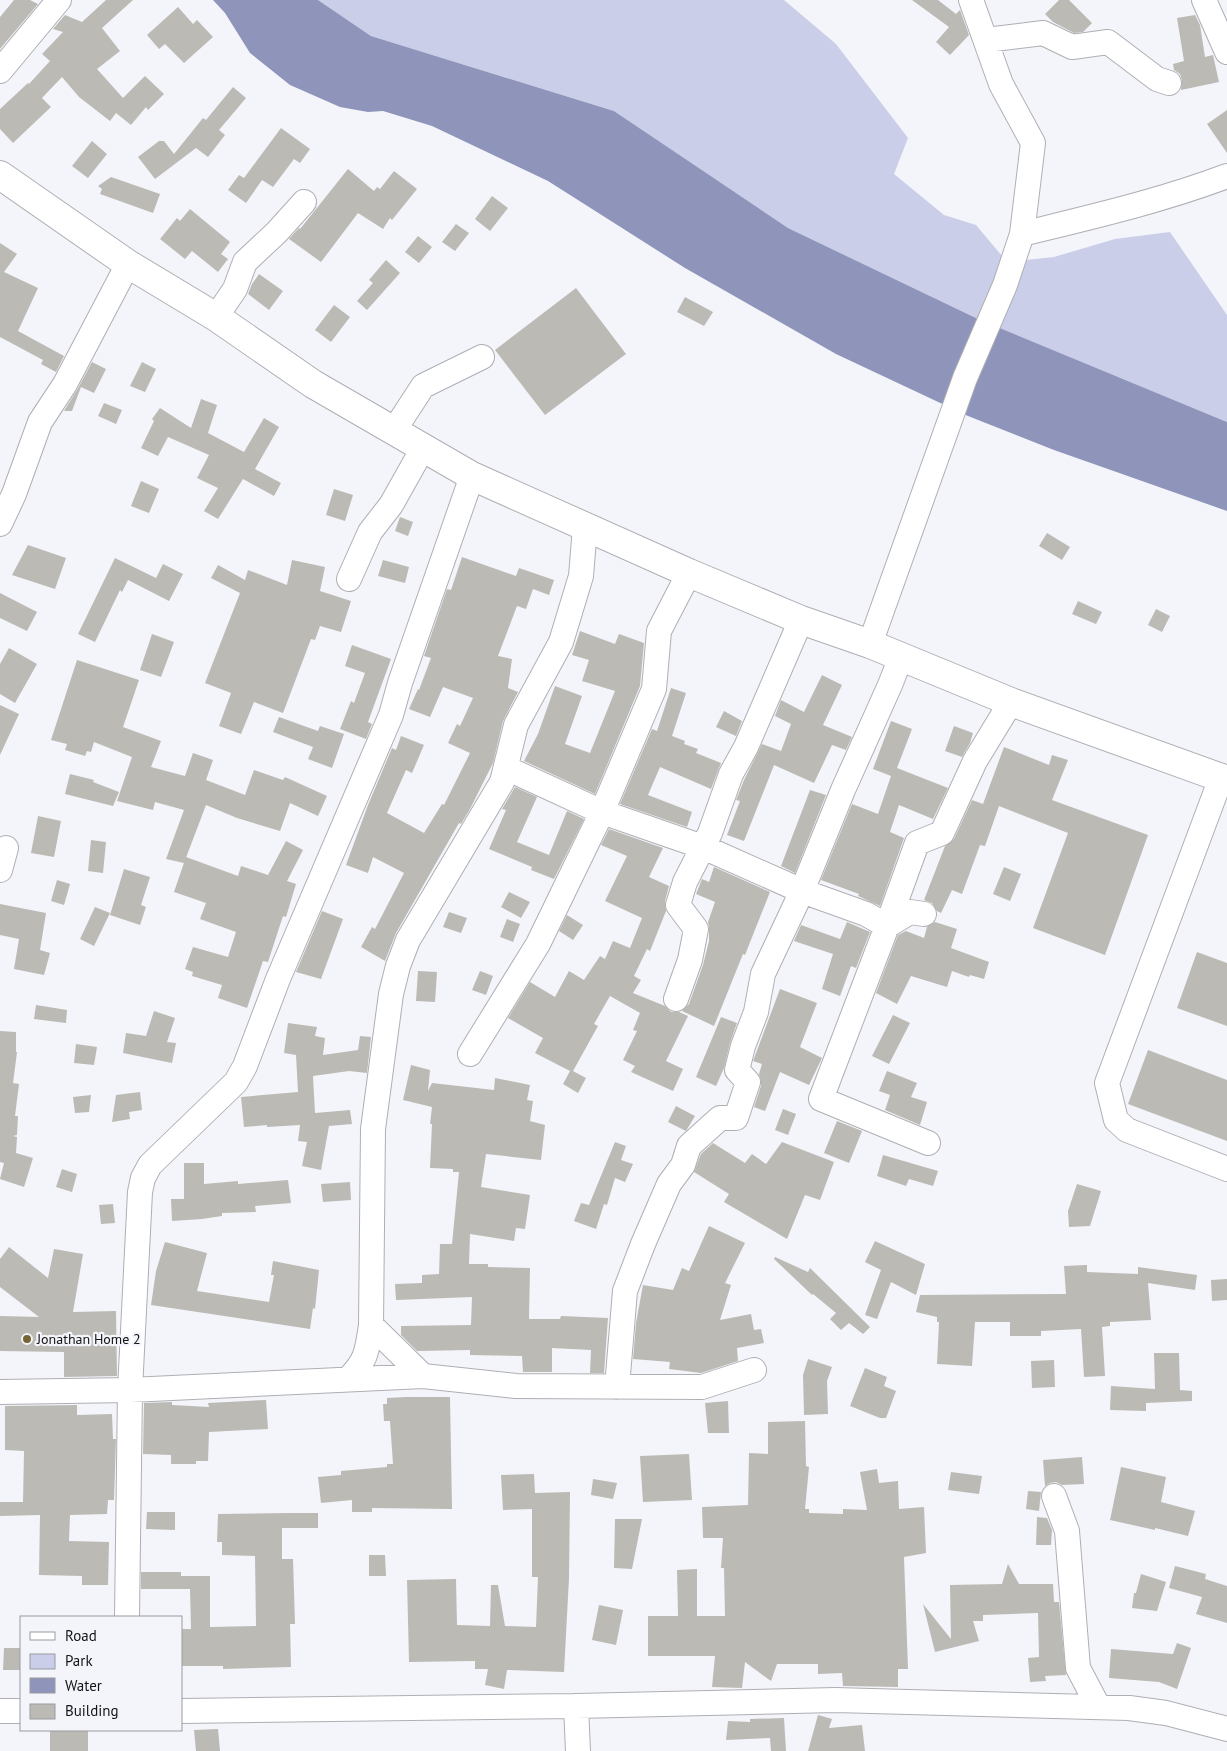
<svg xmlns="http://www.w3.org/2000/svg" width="1227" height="1751" viewBox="0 0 1227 1751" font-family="'PT Sans',sans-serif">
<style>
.green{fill:#cacee8}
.water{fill:#8f95ba}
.building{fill:#bbbab5}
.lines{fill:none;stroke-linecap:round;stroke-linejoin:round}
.minor-casing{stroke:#aeafb4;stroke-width:26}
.highway-casing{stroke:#aeafb4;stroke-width:30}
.minor{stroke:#fff;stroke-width:24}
.highway{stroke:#fff;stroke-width:28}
.poi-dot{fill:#746532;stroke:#f4f5fa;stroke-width:2}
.labels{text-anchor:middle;stroke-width:4.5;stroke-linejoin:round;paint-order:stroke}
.poi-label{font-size:14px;fill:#141416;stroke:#f4f5fa;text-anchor:start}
</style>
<rect width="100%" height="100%" fill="#f4f5fa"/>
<path class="green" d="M318,0H784L836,44L908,138L894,174L944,215L976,225L1007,262L1054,257L1115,239L1170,232L1227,315V422L978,319L788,228L614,111L371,36Z"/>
<path class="water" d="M213,0H318L371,36L614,111L788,228L978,319L1227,422V511L1054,450L968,416L836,354L685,268L548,181L432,126L383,111L368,112L340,107L290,85L250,53L225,13Z"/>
<path class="building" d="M14,0H30L38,4L0,49V17Z
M106,0H133L102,28L120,51L97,69L123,98L145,76L164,94L148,110L146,107L131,125L116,113L110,121L79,97L62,77L42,98L51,107L13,143L0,129V109L28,83L29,84L50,61L42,54L63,32L53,29L65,15L82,22Z
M912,0H938L956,14L960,10L969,35L950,55L936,42L949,27Z
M1059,0H1069L1092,23L1083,32L1074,33L1053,22L1045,14Z
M178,7L193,24L197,20L213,37L184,63L165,44L159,49L147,35Z
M1195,15L1200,25L1205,57L1213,55L1219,82L1181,90L1182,80L1180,74L1174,70L1173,64L1184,61L1177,18Z
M233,87L246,98L219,130L225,135L208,157L196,148L155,179L138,157L159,141H164L174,154L203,118L206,120Z
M1227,110V153L1207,124Z
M281,128L310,149L300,163L294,159L273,187L262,180L246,203L228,190L239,175L244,178Z
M92,141L107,154L88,178L72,166Z
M348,169L374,191L377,187L380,189L394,171L417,189L392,220L390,218L383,229L358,213L321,262L289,239L299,228L300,229Z
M111,177L160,194L153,213L100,194L102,189L98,186Z
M492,196L508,208L490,231L475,219Z
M190,209L230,242L221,254L228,259L218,272L192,251L185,259L160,239L177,218L180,221Z
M456,224L469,233L455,251L442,242Z
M418,236L432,247L419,263L405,252Z
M0,243L17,254L4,272L38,288L18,331L64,356L56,372L41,364L43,360L0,337Z
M386,260L400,273L367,310L357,301L373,283L369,280Z
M259,274L283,291L269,310L248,294L252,284Z
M576,288L626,354L545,415L495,350Z
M685,297L713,312L704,326L677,312Z
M334,305L350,317L331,342L315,330Z
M92,362L106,369L94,393L81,387L72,411H64L77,390Z
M142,362L156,369L145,392L130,386Z
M201,399L217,405L208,433L244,452L264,418L279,427L255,469L281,483L274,496L243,479L218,519L204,511L218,488L197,478L209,455L168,437L158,456L141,448L154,421L152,419L160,408L191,428Z
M104,403L122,410L116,424L98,416Z
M141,481L159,489L149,513L131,506Z
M334,489L353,495L345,521L326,515Z
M400,517L413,522L408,536L395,531Z
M1047,533L1070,547L1062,560L1039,546Z
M28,545L66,558L55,589L12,575Z
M462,557L516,576L519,568L554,580L549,595L533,589L526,609L517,606L498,656L512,659L508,688L518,692L503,721L493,763L470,809L461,824L459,823L396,933L385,961L361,947L372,927L375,929L404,873L373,857L368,873L346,865L368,805L392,748L396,750L401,736L424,745L412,773L406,770L387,813L424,833L442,804L444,805L470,753L448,743L457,724L460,726L473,698L443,687L430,717L409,709L418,689L419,690L431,658L424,656L447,589L451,590Z
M115,558L156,578L163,564L183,574L169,601L128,580L122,592L120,590L95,642L78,634Z
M292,560L325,567L320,591L351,601L341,632L320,626L315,640L311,639L283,713L254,702L241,734L219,726L231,693L205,683L240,593L211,578L218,565L245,580L248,570L287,585Z
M383,560L409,567L405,583L378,576Z
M0,593L37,612L27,631L0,618Z
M1078,601L1102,612L1096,624L1072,614Z
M1156,609L1170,616L1162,632L1148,625Z
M580,631L615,644L619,634L644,643L640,686L595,794L524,761L538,734L555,686L582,696L565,744L590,753L615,691L582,681L589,660L572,655Z
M152,634L174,642L161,677L140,670Z
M352,645L391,659L368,722L372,724L366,739L340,729L351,701L354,703L365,673L345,666Z
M9,648L37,664L15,703L0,694V664Z
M77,660L139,680L123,727L161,741L151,767L185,776L193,753L213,760L206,780L245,795L254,770L283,780L285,777L327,796L318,816L290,803L280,831L237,818L206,805L184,863L166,859L184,810L155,802L153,810L117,801L132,757L94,742L91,752L87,751L85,756L65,750L67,744L51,740Z
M822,675L842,685L823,725L852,737L846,750L832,745L814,783L774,765L744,841L727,835L740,801L736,800L744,780L762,744L781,751L791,724L775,716L781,700L804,712Z
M671,688L686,693L672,736L685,741L684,744L698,749L696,753L721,763L711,789L660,767L648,795L692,812L687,827L620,804L652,729L657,731Z
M0,705L19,714L0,755Z
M724,711L742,721L736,736L716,727Z
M279,717L318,731L320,726L344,734L332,768L308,759L313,747L273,732Z
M891,721L912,729L897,768L948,788L933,819L899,805L890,832L904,838L880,906L858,896L859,894L821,880L852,804L878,814L891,776L873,769Z
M954,726L973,733L970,743L962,757L945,751Z
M1004,747L1049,765L1052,755L1068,760L1052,800L1148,835L1105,955L1033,928L1068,833L999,806L985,846L980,845L962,894L952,890L941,913L937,911L932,903L924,900L945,846L954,839L972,800L983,804Z
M70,774L94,780L93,782L119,792L113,806L65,794Z
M515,787L537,797L517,842L549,855L567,811L584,819L554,879L531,870L532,867L489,849L506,810L502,809Z
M810,790L826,795L795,873L781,866Z
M38,816L61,821L54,857L31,853Z
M609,829L663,848L649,877L669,886L665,901L666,911L650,951L647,949L634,976L641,980L633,993L665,1006L671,1012H679L688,1016L666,1061L683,1069L673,1091L631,1072L635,1066L623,1060L637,1031L633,1030L640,1013L610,996L594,1024L598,1026L573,1071L586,1078L578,1093L563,1084L570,1071L535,1053L543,1038L508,1018L530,982L555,997L569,971L584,980L600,956L605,959L613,941L630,948L642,918L605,901L627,856L601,845Z
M91,840L106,842L103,873L88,871Z
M286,841L303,850L287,881L296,884L286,917L283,916L268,962L263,961L247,1008L218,998L222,985L192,976L193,972L185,969L193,947L228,957L236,932L200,919L206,903L174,892L186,857L238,876L241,866L268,875Z
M714,867L770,892L745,955L743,954L714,1026L682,1011L689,1004L703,965L709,941V926L708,922L715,902L696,894L702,879L709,882Z
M1004,867L1021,874L1010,901L993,894Z
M124,869L150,877L141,905L146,907L140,925L110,915Z
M57,880L70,884L64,905L51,901Z
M509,892L530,902L521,918L501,907Z
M0,904L46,913L40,950L50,953L44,975L14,969L19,939L0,935Z
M95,907L110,913L94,946L80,939Z
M322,911L343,919L321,979L296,972Z
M449,912L467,918L461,933L443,927Z
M567,915L583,925L573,940L559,931Z
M507,919L520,924L513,942L500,937Z
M847,922L870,932L856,968L851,966L840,996L822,989L833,954L794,941L801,925L840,939Z
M935,922L957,929L951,948L989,962L984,979L970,975L969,977L952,971L947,987L911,976L897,1004L876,993L898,935L906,931L924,938L927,927Z
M1197,952L1227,963V1026L1177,1008Z
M418,971L437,972L435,1002L416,1001Z
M480,971L493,976L486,995L472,990Z
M780,989L817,1003L800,1047L822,1058L809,1085L780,1072L765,1111L754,1107L761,1086V1080L759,1074L762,1064L753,1061Z
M36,1005L67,1010L66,1023L34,1019Z
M154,1011L175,1018L167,1042L176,1043L172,1063L123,1053L126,1033L146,1036Z
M893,1015L910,1023L889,1064L872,1056Z
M721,1017L737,1023L730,1043L724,1068L716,1086L696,1077Z
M288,1023L317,1027L315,1036L325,1038L323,1055L358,1050L360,1036L371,1037L367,1073L349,1071L313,1076L315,1113L350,1110L352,1124L329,1126L321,1170L302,1166L307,1142L298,1141L300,1125L267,1127V1125L244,1127L241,1097L298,1092L296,1055L284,1053Z
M0,1031L16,1032V1052H17L13,1083L19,1084L15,1116H18L17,1135L13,1136L17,1137L16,1153L33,1158L24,1187L0,1179L4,1163L0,1162Z
M76,1044L97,1047L94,1065L74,1063Z
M1148,1050L1227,1080V1141L1128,1104Z
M411,1065L430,1070L428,1091L432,1083L494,1090L495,1078L530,1085L527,1100L533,1101L530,1121L545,1125L541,1160L486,1154L481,1187L530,1195L525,1229L516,1228L514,1241L470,1234L469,1264H488V1267L530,1268L529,1319H560L561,1316L608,1318L604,1373H590L591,1350L552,1348V1372H523L522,1356L470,1355V1350L417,1351L401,1335V1326L471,1325L472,1297L396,1300L395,1284L422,1283V1275L439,1274L440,1244H452L459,1172H453V1169L430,1168L432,1124H430L432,1107L403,1100Z
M887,1071L917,1083L911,1097L927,1102L920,1125L885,1110L890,1095L879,1091Z
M140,1092L142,1110L129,1112L130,1119L112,1122L116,1095Z
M91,1095L89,1112L75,1113L73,1097Z
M676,1106L695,1116L686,1131L668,1122Z
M783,1109L796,1114L788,1135L775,1130Z
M837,1121L862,1131L849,1163L824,1153Z
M615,1142L626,1146L621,1160L633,1164L625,1182L615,1178L607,1205L604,1204L596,1229L574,1221L581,1203L589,1205Z
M782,1142L834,1162L820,1200L805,1195L787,1239L724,1202L729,1194L694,1172L701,1154L713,1143L745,1163L752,1154L766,1164Z
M883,1155L938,1171L933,1186L909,1179L906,1186L877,1176Z
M184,1163H204V1184L238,1181V1184L288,1180L291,1203L255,1206L256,1212L222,1213V1216L202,1219L172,1221L171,1199H184Z
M62,1169L77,1174L72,1192L56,1187Z
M350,1182L351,1200L323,1202L321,1184Z
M1077,1184L1101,1191L1090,1226L1069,1227L1068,1211Z
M113,1204L115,1223L101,1224L99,1205Z
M709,1226L745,1243L725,1283L731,1285L720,1320L751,1314L754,1330L761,1329L764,1343L737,1348L738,1361L701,1373L669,1369L670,1362L633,1359L636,1323L643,1285L673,1290L682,1268L689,1271Z
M875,1241L925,1264L916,1295L891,1282L877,1319L865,1315L881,1270L865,1262Z
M165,1242L207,1253L197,1291L269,1302L274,1275H271L273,1261L319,1270L315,1309L313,1308L310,1329L151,1305L156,1271Z
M9,1247L48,1278L54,1249L83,1254L73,1312L116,1311L117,1376L64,1377V1352L0,1351V1316L39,1317L0,1287V1259Z
M775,1257L808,1272L810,1268L870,1327L863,1334L849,1323L841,1330L830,1319L836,1313L813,1294L812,1295L774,1259Z
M1087,1265V1272L1138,1274V1267L1197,1275L1195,1290L1148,1283L1151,1320L1110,1322V1326L1102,1327L1105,1376L1084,1377L1081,1329L1041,1331V1336H1010V1322H975L972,1366L937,1364L939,1322H937V1317L916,1312L920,1295L1066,1294L1064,1266Z
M1227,1279V1300L1212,1301L1211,1280Z
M1154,1353H1179L1180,1390L1192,1391V1401L1146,1403V1411L1110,1410L1111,1386L1155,1389Z
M808,1359L832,1367L827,1381L828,1414L804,1415L803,1375Z
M1054,1360L1055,1387L1032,1388L1031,1361Z
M865,1368L887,1377L884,1386L896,1391L886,1418H880L850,1406Z
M406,1397H450L452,1509L372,1508V1512H352V1500L321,1503L318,1477L341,1475V1471L387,1467V1464H393L390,1421H384L383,1404H387V1398Z
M266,1400L268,1429L209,1432L208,1461H196V1464H171V1455L143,1454L144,1403L172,1402V1405L209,1407L208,1403Z
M728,1401L729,1433H708L705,1403Z
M77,1405V1415L112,1414L113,1439H116L114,1500H108L107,1514L70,1515L69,1541L109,1542L108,1585H82V1576L39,1575L40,1515L0,1516V1502H23L24,1451L5,1450V1406Z
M805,1421L806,1466L809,1467L805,1509H809V1513L843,1514V1509L867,1510L860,1472L877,1469L879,1483L898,1481L899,1509L924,1507L926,1553L904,1557L908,1669H898V1687L843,1686L842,1673L818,1674V1664H777L771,1681L745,1662L742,1688L712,1687L715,1656H648V1616H678L677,1570L697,1569V1616H725L724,1568H721L723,1538H703L702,1507L748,1505L749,1453L768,1454V1422Z
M689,1454L692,1500L643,1502L640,1456Z
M1082,1457L1084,1484L1062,1485L1056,1482L1050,1483L1045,1486L1043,1460Z
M1121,1467L1166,1477L1161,1502L1195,1511L1188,1536L1155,1528V1530L1110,1520Z
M951,1472L982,1476L979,1494L948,1490Z
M534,1474L535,1493L570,1492L569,1578L564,1672L507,1670L504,1689L485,1685L488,1669H475V1661L409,1662L407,1580L456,1579L457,1625L490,1626L491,1585H498L505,1626L536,1627L538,1577H532V1509L503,1510L501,1475Z
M593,1479L617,1483L613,1499L591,1495Z
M1028,1491L1041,1492L1039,1511L1026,1509Z
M147,1512H175V1530L146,1529Z
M291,1513H318V1528H282V1559H293L295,1624H290L291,1667L223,1669V1666H181V1629H191L190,1589H141V1572H181V1576H210V1627L256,1626L255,1556L222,1555V1542H217L218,1514Z
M1037,1517L1047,1518L1052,1530L1051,1545H1036Z
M615,1519H642L632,1569L614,1568Z
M369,1555H385L386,1576H369Z
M1008,1564L1019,1584H1053L1054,1602H1059L1066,1675L1045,1676L1046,1681L1030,1682L1028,1658L1039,1657L1038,1613L983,1615V1621H973L979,1641L935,1652L923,1604L951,1639L950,1585L1002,1584Z
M1175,1566L1206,1574L1205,1579L1227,1586V1623L1196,1614L1202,1597L1169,1588Z
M1141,1574L1166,1582L1157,1611L1132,1608L1134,1593H1136Z
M599,1605L623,1610L616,1645L592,1640Z
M1177,1643L1191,1648L1177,1689L1159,1682L1109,1678L1111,1649L1173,1654Z
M4,1648H21L20,1670H3Z
M818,1715L832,1719L829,1728L862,1725L865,1751H808Z
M784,1718L786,1751H771L770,1738L726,1740L728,1721L750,1722V1719Z
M218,1729L220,1751H196L194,1730Z
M50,1730H88V1751H50Z"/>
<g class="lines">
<g class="minor-casing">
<path id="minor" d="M1204,0L1227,52
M986,40L1043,33L1072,47L1108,42L1157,79L1169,83
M0,71L59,0
M1022,234C1091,217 1161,201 1227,176
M216,317L235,289L245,262L277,232L304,202
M393,432L423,386L482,357
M0,524L14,494L40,422L65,384L128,264
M349,579L370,532L391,505L423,448
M870,644L965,378L1005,285L1022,234L1033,143L1001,84L971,0
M506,768L602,812L703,847L802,891L866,914L887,926L910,912L924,914
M1221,778L1107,1083L1116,1120L1127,1130L1227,1169
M0,870L6,848
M676,999L690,960L696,929L678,905L685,882L710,833L731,774L746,747L801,620
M470,1054L538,944L602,812L654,689L659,631L689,573
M928,1143L821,1099L887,926L917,843L942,833L975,761L1011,702
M371,1325L423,1376
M348,1379C367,1360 367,1351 371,1325L373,1129L391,994L398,966L408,940L502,782L516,725L561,642L581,576L585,527
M617,1387L625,1291L643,1244L669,1184L683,1165L689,1146L720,1118H736L748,1082L737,1070L743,1046L756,1012L763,974L802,891L843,790L890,685L901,657
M0,1392L130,1390L423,1376L516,1386L702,1387L754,1370
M1054,1496L1067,1531L1078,1668L1098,1706
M127,1617L130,1390L140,1192L143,1178L150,1165L236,1082L245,1066L278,979L391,715L400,683L472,476
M576,1706L578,1751
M0,1711H21
M181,1711L576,1706L835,1700L1129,1708L1166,1713L1227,1729"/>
</g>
<g class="highway-casing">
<path id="highway" d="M0,175L128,264L216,317L313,384L472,476L689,573L801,620L870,644L1011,702L1227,780"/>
</g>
<use href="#minor" class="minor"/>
<use href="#highway" class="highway"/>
</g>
<circle class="poi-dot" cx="27" cy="1339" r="5"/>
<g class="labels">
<g class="poi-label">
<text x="37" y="1344">Jonathan Home 2</text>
</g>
</g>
<rect x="20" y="1616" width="162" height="115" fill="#f4f5fa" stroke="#9a9b9f"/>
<rect x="30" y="1632" width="25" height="8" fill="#ffffff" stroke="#9a9b9f"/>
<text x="65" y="1641" font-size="15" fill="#141416">Road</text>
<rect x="30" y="1654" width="25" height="15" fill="#cacee8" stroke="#9a9b9f"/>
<text x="65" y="1666" font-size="15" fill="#141416">Park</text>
<rect x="30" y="1678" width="25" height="15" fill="#8f95ba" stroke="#9a9b9f"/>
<text x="65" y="1691" font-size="15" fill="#141416">Water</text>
<rect x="30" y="1704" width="25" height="15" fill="#bbbab5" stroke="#9a9b9f"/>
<text x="65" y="1716" font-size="15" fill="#141416">Building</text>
</svg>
